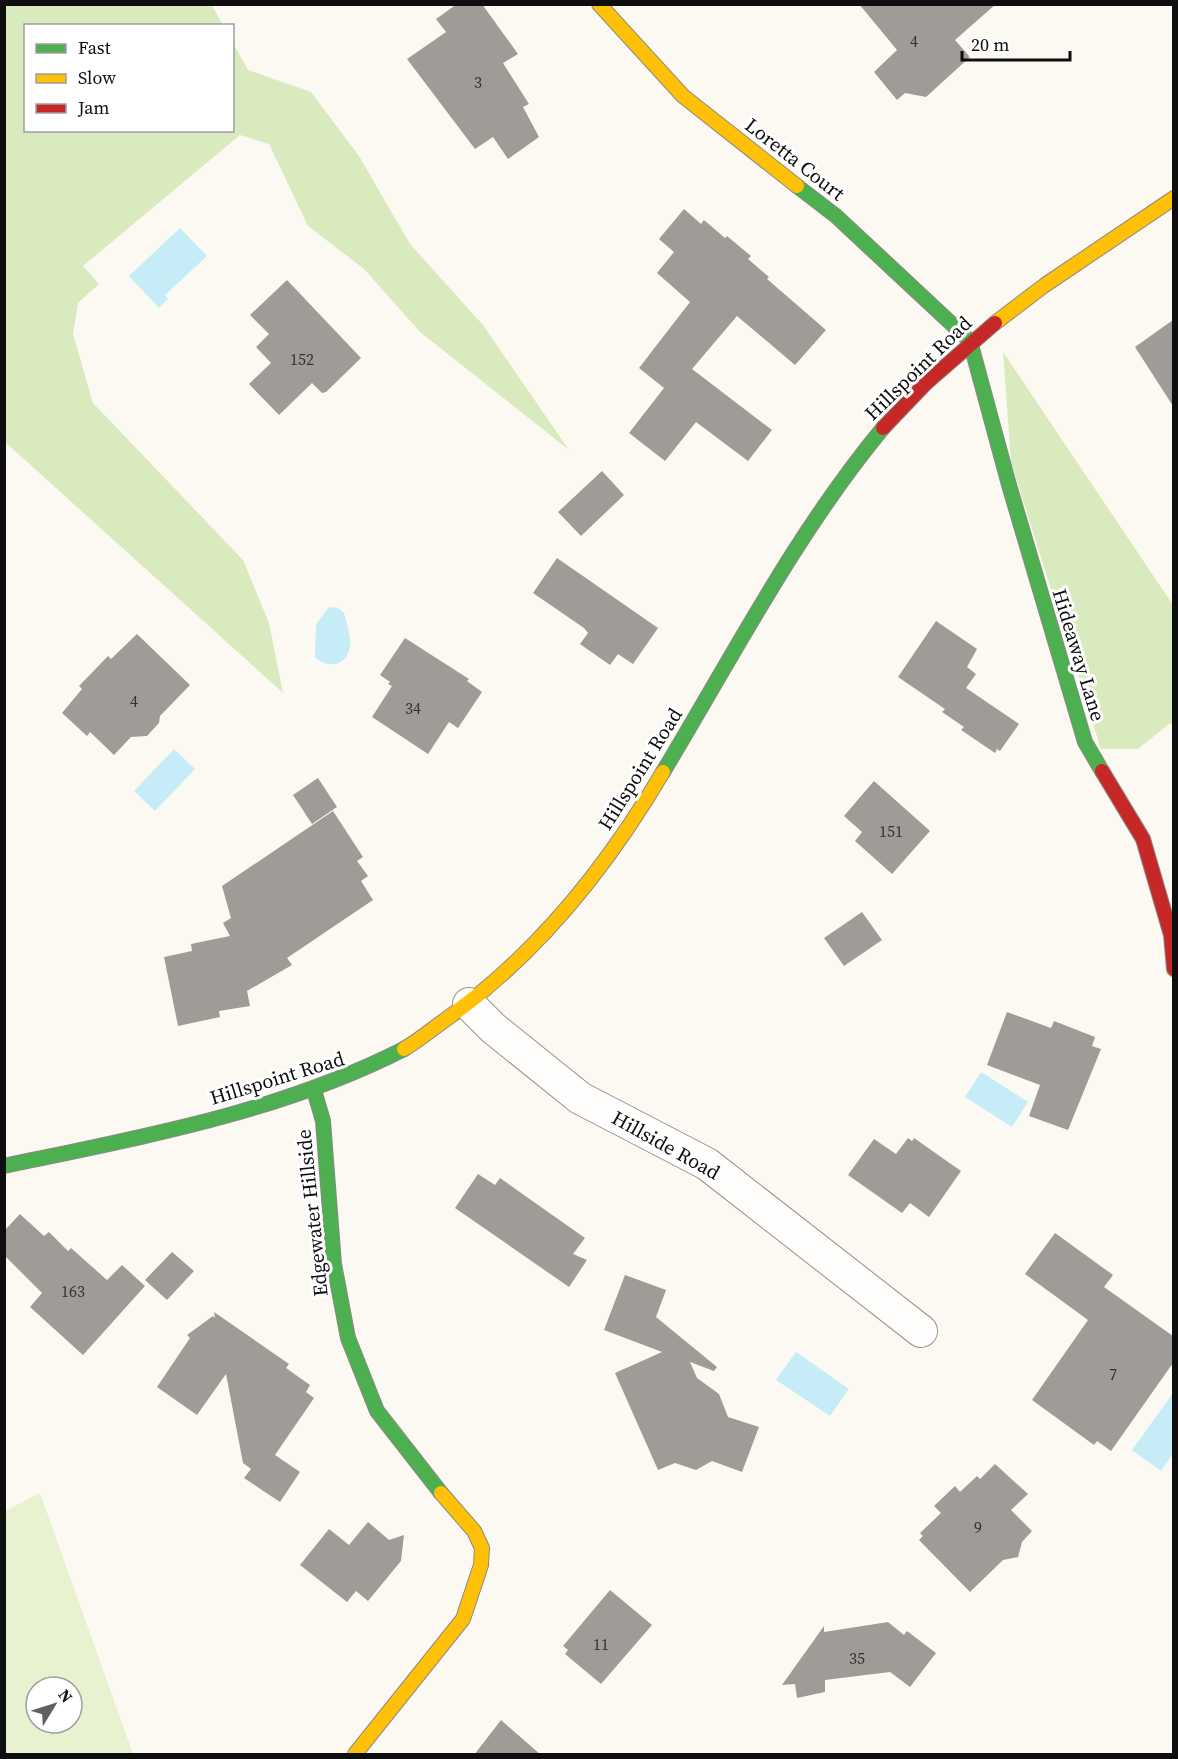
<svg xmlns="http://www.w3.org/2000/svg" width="1178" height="1759" viewBox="0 0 1178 1759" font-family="'Source Serif 4',serif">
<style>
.green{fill:#e8f2d0;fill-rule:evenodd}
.forest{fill:#d9ebbe}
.water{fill:#c6ecf8}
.building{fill:#9f9c98}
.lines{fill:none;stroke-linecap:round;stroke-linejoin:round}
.street-casing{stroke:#959491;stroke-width:34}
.fast-casing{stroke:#8c8a87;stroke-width:16}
.slow-casing{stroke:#8c8a87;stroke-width:16}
.jam-casing{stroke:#8c8a87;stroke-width:16}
.street{stroke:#fffefd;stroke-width:32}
.fast{stroke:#4caf50;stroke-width:14}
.slow{stroke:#ffc107;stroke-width:14}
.jam{stroke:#c62828;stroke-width:14}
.labels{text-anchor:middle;stroke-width:6;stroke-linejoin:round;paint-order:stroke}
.number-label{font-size:16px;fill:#323230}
.street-label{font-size:20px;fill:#0e0e0e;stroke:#fff}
</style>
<rect width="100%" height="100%" fill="#fcf9f2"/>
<path class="green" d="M40,1493L133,1754H5V1511ZM36,1687H72V1723H36Z"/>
<path class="forest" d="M211,4L223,25L26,26V130H232L233,43L248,70L311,92L359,156L410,244L483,325L569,450L420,332L364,269L308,226L269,144L240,135L83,266L99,284L78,303L73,334L93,403L243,560L269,623L283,693L5,442V5Z
M1003,352L1173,605V724H1169L1138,749H1101L1011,462Z"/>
<path class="water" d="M180,228L207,256L165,295L168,299L159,308L129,276Z
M329,607L338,608L344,613C347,623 351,637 350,646C347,667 328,669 315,657L316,624Z
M174,749L195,769L155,811L134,791Z
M981,1072L1028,1102L1012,1127L965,1097Z
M796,1352L849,1389L830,1416L776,1380Z
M1173,1393V1454L1161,1471L1132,1450Z"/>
<path class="building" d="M457,4H482L518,54L503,63L529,104L523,107L539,137L508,159L493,137L475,149L407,59L446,32L436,19Z
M859,4H996L955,40L970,57L926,97L905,93L897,100L874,72L897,50Z
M684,209L701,224L704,220L725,238L727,236L751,256L748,259L769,277L767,279L826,330L795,365L737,316L692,369L772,430L748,461L696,422L665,461L629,433L664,388L639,368L690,302L657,273L674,252L659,239Z
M287,280L361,358L326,392L322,393L312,383L279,415L249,384L271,363L256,347L269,334L250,315Z
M1173,320V406L1135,347Z
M602,471L624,495L581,536L558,512Z
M557,558L658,628L633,664L618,654L610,665L580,644L588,633L584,628L533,593Z
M936,621L977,649L967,667L976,674L966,688L1019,724L1000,751L997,749L995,753L961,730L964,727L942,712L945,709L898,677Z
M137,634L190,685L160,716L159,723L147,736L131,737L114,755L90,732L87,736L62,713L82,689L79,686L108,656L111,659Z
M405,638L469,679L467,681L482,692L458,728L449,722L428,754L372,717L392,686L388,684L390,682L380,675Z
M318,778L337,807L312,824L293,795Z
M874,781L930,831L892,874L855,841L862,832L844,816Z
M333,811L363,857L357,861L368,876L361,881L373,900L287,958L292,965L247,991L250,1006L219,1011L220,1017L178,1026L164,957L192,951L191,944L230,936L223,923L231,918L222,886Z
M862,912L882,940L844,966L824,938Z
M1007,1012L1051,1028L1054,1021L1095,1037L1092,1046L1101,1049L1068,1130L1029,1116L1040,1085L987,1065Z
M908,1138L912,1141L914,1138L961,1171L929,1217L910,1203L902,1213L848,1175L874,1139L896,1154Z
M478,1174L495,1185L500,1178L585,1238L573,1254L587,1260L569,1287L455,1208Z
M20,1214L44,1236L49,1232L68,1251L71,1248L107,1280L122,1265L145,1286L83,1355L30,1307L42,1293L4,1255V1231Z
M1055,1233L1113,1275L1104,1287L1173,1336V1363L1111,1451L1097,1441L1094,1445L1032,1400L1088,1320L1025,1274Z
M172,1252L194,1271L167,1300L145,1280Z
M625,1275L666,1290L656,1317L717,1367L714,1371L690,1362L697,1378L719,1394L728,1417L759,1427L742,1472L712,1461L696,1470L675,1463L658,1470L615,1373L662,1352L604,1330Z
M214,1312L289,1364L286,1368L310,1385L306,1392L314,1398L275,1455L300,1472L280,1502L244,1478L251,1469L243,1463L226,1374L197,1415L157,1387L190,1338L187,1335L213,1316L215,1318Z
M995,1464L1028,1494L1011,1510L1032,1531L1022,1542L1018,1557L1003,1560L970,1592L919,1540L923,1536L920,1533L941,1513L934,1506L955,1486L960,1492L977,1476L980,1479Z
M368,1522L389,1540L404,1535L401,1561L368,1601L356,1591L347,1602L300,1565L329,1529L349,1545Z
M610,1590L652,1625L601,1684L565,1654L568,1650L563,1646Z
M888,1622L904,1635L907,1631L936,1653L910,1687L890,1672L825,1680V1692L797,1698L795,1684L782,1685L824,1626V1632Z
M501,1720L541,1755H474Z"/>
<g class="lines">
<g class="street-casing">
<path id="street" d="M469,1004L493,1028L580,1098L707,1164L921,1331"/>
</g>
<g class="fast-casing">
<path id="fast" d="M797,186L836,216L970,341L1009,485L1085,742L1102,771
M663,772C733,656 796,533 883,428
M314,1090L323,1121L334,1264L348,1338L377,1411L441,1493
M4,1166C141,1137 278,1113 404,1049"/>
</g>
<g class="slow-casing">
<path id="slow" d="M599,4L683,96L797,186
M995,323L1045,285L1174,198
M404,1049C418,1041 431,1030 445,1020C536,956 607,867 663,772
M355,1754L463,1619L481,1565L482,1548L474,1531L441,1493"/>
</g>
<g class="jam-casing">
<path id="jam" d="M883,428L926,383L995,323
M1102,771L1143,839L1171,935L1174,969"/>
</g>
<use href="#street" class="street"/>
<use href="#fast" class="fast"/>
<use href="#slow" class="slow"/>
<use href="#jam" class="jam"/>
</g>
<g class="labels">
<g class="number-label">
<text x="914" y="47">4</text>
<text x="478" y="88">3</text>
<text x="302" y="365">152</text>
<text x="134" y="707">4</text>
<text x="413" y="714">34</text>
<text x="891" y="837">151</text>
<text x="73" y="1297">163</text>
<text x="1113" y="1380">7</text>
<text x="978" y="1533">9</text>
<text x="601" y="1650">11</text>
<text x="857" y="1664">35</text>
</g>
<g class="street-label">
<text transform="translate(795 159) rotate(38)" y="7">Loretta Court</text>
<text transform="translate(918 368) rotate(-44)" y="7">Hillspoint Road</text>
<text transform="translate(1079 655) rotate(73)" y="7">Hideaway Lane</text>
<text transform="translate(640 769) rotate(-58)" y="7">Hillspoint Road</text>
<text transform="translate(277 1078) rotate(-17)" y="7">Hillspoint Road</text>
<text transform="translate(666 1145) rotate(29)" y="7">Hillside Road</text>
<text transform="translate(312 1213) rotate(-96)" y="7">Edgewater Hillside</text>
</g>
</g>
<rect width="1178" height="1759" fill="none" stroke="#0e0e0e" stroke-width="12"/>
<rect x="24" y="24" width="210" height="108" fill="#ffffff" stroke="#9f9f9f" stroke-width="1.5"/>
<rect x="36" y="44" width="30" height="9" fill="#4caf50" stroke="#9f9f9f" stroke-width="1.5"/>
<text x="78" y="54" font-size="18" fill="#0e0e0e">Fast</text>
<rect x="36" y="74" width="30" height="9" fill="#ffc107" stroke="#9f9f9f" stroke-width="1.5"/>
<text x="78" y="84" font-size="18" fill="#0e0e0e">Slow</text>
<rect x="36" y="104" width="30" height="9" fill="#c62828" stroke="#9f9f9f" stroke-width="1.5"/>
<text x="78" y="114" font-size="18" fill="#0e0e0e">Jam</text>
<g transform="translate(54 1705) rotate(52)"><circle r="28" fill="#ffffff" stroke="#9f9f9f" stroke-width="1.5"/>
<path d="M0-4.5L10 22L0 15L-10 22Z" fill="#61605e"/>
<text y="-9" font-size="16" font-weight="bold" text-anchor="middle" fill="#0e0e0e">N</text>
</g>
<path d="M962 51v9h108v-9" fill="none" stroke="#0e0e0e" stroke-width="3"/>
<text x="971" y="51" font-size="18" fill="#0e0e0e" stroke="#ffffff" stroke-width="4.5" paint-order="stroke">20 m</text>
</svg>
